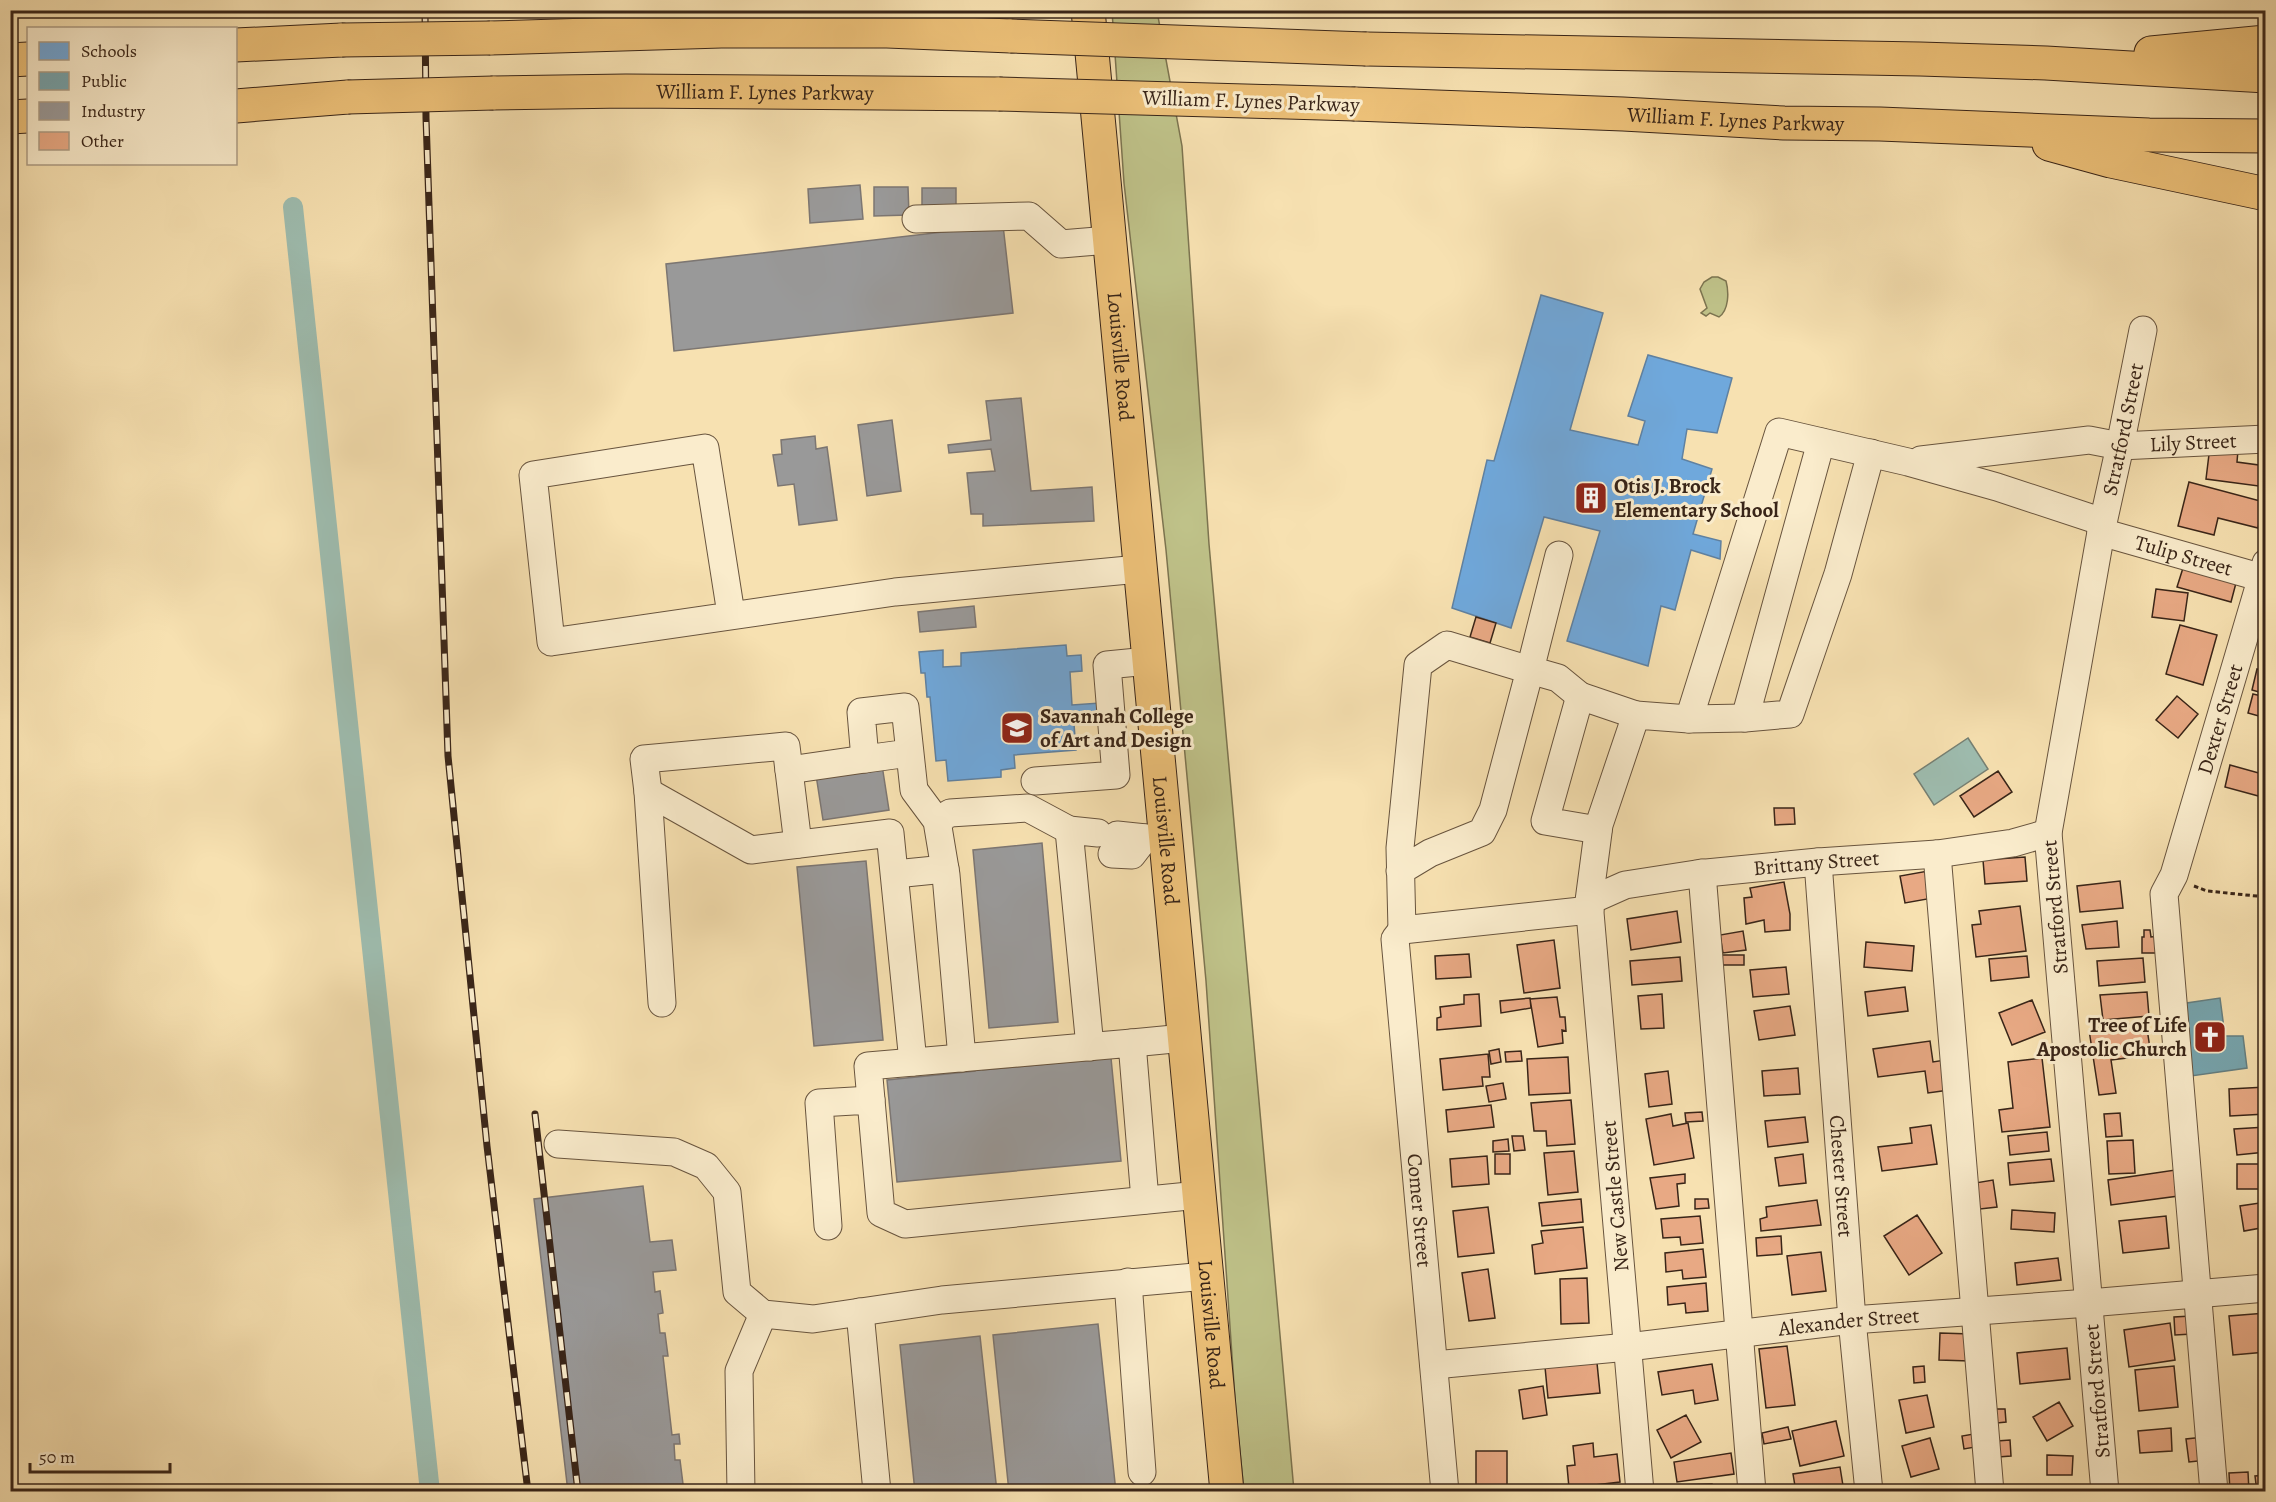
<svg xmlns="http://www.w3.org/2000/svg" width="2276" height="1502" viewBox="0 0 2276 1502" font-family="Alegreya,serif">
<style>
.green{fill:#bfc289;stroke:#7c7450;stroke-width:1.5}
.water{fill:#9ebdb0;stroke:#768073;stroke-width:1.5}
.schools{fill:#6fa8dc;stroke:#5f81a1;stroke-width:1.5}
.public{fill:#76a5af;stroke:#647f82;stroke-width:1.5}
.industry{fill:#999;stroke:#7c7672;stroke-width:1.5}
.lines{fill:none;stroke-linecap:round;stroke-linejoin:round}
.canal{stroke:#9ebdb0;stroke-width:20}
.building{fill:#e8a984;stroke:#392518;stroke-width:1.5}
.minor-casing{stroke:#68543e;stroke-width:29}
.major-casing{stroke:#392518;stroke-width:35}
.highway-casing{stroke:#392518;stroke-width:35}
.path{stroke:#392518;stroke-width:3;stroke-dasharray:4.5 3;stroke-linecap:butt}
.minor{stroke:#faeccc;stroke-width:27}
.major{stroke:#ecc078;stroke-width:33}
.highway{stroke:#ecc078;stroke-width:33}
.rail-casing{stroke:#392518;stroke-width:7}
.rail{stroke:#faeccc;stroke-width:4.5;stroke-dasharray:14;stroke-linecap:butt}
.highway-bridge-casing{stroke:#392518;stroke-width:35;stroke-linecap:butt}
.highway-bridge{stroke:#ecc078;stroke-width:33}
.labels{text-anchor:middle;stroke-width:6;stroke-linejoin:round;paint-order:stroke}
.street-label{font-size:21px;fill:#392518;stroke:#faeccc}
.poi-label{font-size:21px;font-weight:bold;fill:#392518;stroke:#faeccc;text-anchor:start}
</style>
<rect width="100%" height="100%" fill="#f7e1b1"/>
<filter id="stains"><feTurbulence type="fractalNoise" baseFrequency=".00333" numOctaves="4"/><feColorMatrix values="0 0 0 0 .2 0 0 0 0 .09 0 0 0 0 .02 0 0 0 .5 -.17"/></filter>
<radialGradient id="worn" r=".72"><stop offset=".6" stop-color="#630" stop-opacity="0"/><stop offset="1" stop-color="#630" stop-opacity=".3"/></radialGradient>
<path class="green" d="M1112,11H1157L1182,146L1209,544L1294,1491H1244L1236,1413L1206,981L1166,550L1124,183Z
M1712,277H1718L1726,281C1729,292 1729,310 1719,317L1710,313L1706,316L1701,313L1707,308L1700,289L1704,282Z"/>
<path class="water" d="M1968,738L1988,769L1934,805L1914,774Z"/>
<path class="schools" d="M1541,295L1603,313L1570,430L1638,445L1645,421L1628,416L1648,355L1732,378L1717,433L1687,429L1682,459L1712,469L1693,534L1721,541L1720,559L1691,550L1675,610L1661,606L1648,666L1567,641L1600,531L1544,517L1511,628L1452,608L1487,460L1494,461Z
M1066,645L1067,656L1081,655L1082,671L1070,672L1072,705L1100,703L1102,718L1085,719L1086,723L1074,724L1076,750L1014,755L1015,768L1001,770V777L948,781L946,760L936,761L930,697H927L925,673H921L919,652L943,650V667L961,666V653Z"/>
<path class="public" d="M2220,998L2225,1036H2243L2247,1068L2191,1076L2180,1004Z"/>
<path class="industry" d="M860,185L863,219L810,223L808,189Z
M874,187H908L909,215L874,216Z
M922,188H956V209H922Z
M1003,225L1013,313L674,351L666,264Z
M1021,398L1031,491L1092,487L1094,521L983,526V514H971L967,473L995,471L991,449L949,453L948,445L991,440L986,401Z
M892,420L901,491L867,496L858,425Z
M815,436L816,449L827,447L837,520L799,525L794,484L778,486L773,455L782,454L781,440Z
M974,606L976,627L920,632L918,612Z
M882,765L889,810L823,820L816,775Z
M1042,843L1058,1022L989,1028L973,850Z
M866,861L883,1040L814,1046L797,867Z
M1111,1058L1121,1161L897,1182L887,1080L975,1071L974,1064H983V1070Z
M643,1186L650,1242L672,1240L676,1270L653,1272L655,1292L660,1291L663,1313L658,1314L660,1333H665L668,1356H663L672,1435L679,1434L680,1444H674L675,1460H680L684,1492H568L534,1199Z
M1098,1324L1116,1492H1009L993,1335Z
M980,1336L997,1492H915L900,1345Z"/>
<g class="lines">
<path class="canal" d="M293,207L430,1492"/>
</g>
<path class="building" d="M2210,446L2238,450L2237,462L2266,466V487L2206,479Z
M2189,482L2264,502L2258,528L2218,518L2214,535L2178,526Z
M2183,568L2236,583L2231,602L2177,587Z
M2156,589L2188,593L2184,621L2152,617Z
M1476,617L1496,623L1490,643L1470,637Z
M2180,625L2217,635L2203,685L2166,674Z
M2257,669L2266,671V694L2252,690Z
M2253,694L2266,697V718L2248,713Z
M2177,696L2198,714L2178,738L2156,720Z
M2230,765L2266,775L2262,797L2225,787Z
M1998,771L2012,792L1974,817L1960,796Z
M1774,808H1794L1795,824L1775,825Z
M2025,857L2027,881L1985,884L1983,860Z
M1928,871L1933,898L1905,903L1900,876Z
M2120,881L2123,908L2080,912L2077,886Z
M1784,882L1790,914V930L1765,932L1764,920L1746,924L1744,898L1752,897L1750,888Z
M2020,906L2026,951L1976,957L1972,925L1981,924L1979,911Z
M1677,911L1681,942L1631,950L1627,919Z
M2117,921L2119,947L2086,949L2082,925Z
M2144,930H2150L2151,937L2160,936V953H2142V937H2144Z
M1743,931L1746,950L1723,953L1720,935Z
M1554,940L1560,988L1524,993L1517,945Z
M1866,942L1914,946L1912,971L1864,967Z
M1469,954L1471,977L1436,979L1435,956Z
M1720,955H1744V965H1720Z
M2027,956L2029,977L1991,981L1989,959Z
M1680,957L1682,981L1632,985L1630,961Z
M2143,958L2145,982L2099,986L2097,961Z
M1786,967L1789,994L1753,997L1750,970Z
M1905,987L1908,1011L1868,1016L1865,992Z
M2147,992L2149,1016L2103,1020L2100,995Z
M1479,994L1481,1026L1437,1030V1018L1441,1017L1440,1007L1464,1004V995Z
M1662,994L1664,1028L1641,1029L1638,996Z
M1557,997L1560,1017H1565L1566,1031L1562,1030L1563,1043L1538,1047L1530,999Z
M1530,998L1531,1008L1501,1013L1500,1001Z
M2032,1000L2045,1032L2012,1045L1999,1013Z
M1790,1006L1795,1035L1759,1040L1754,1011Z
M2146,1022L2151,1055L2111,1060L2116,1093L2099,1095L2089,1030Z
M1930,1041L1933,1062L1945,1060L1949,1090L1928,1093L1925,1071L1878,1077L1873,1049Z
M1499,1049L1501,1062L1491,1064L1489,1051Z
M1521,1051L1522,1061L1506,1062L1505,1052Z
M1488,1054L1490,1077H1482L1483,1086L1443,1090L1440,1059Z
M1568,1057L1570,1093L1529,1095L1527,1059Z
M2042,1058L2050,1127L2002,1132L1999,1110L2013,1108L2008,1062Z
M1798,1068L1800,1094L1764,1096L1762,1071Z
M1668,1071L1672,1104L1649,1107L1645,1074Z
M1503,1083L1506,1099L1489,1102L1486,1086Z
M2266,1087V1114L2230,1116L2229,1089Z
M1571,1100L1575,1144L1547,1146L1546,1131H1534L1531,1103Z
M1491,1105L1494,1127L1448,1132L1446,1110Z
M1702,1112L1703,1121L1686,1122L1685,1113Z
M2120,1113L2122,1136L2106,1137L2104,1114Z
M1671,1114L1673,1126L1688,1123L1694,1158L1654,1165L1646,1119Z
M1805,1117L1808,1142L1768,1147L1765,1121Z
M1931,1125L1937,1164L1882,1171L1878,1147L1912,1143L1910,1128Z
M2266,1127V1152L2237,1155L2234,1129Z
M2047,1132L2049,1151L2010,1155L2008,1136Z
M1512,1136H1523L1525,1150L1514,1151Z
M1508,1139L1509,1151L1493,1152V1141Z
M2133,1140L2135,1173L2109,1174L2107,1141Z
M1574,1151L1578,1192L1548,1195L1544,1153Z
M1495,1154H1510V1174H1495Z
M1803,1154L1806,1183L1779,1186L1775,1158Z
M1487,1156L1489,1184L1452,1187L1450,1159Z
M2051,1159L2054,1181L2010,1185L2008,1163Z
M2237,1164H2266V1189H2237Z
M2182,1169L2186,1195L2111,1205L2108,1180Z
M1685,1174V1183L1677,1184L1679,1206L1656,1209L1650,1178Z
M1993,1180L1997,1207L1980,1209L1975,1183Z
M1581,1199L1583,1222L1542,1226L1539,1203Z
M1695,1199H1708L1709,1208L1695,1209Z
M1817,1200L1821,1225L1761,1231L1760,1219L1767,1217L1766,1207Z
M2266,1202V1227L2244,1231L2240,1206Z
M1488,1207L1494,1253L1458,1257L1453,1211Z
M2012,1210L2055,1213L2054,1232L2011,1229Z
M1917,1215L1942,1253L1909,1275L1884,1236Z
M1700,1216L1703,1243L1681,1245L1680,1237L1663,1238L1661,1219Z
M2166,1216L2169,1248L2123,1253L2119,1221Z
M1583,1227L1587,1268L1535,1274L1532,1245L1543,1243L1541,1231Z
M1781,1236L1782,1254L1757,1256L1756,1238Z
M1703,1249L1706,1277L1683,1279L1682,1270L1666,1272L1665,1253Z
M1821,1252L1826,1291L1792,1295L1787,1256Z
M2058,1258L2061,1280L2017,1285L2015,1263Z
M1488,1269L1495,1318L1469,1321L1462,1273Z
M1587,1278L1589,1323L1561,1324L1560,1279Z
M1706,1283L1708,1311L1686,1313L1685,1303L1668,1305L1667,1287Z
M2266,1313V1352L2233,1355L2229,1316Z
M2191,1316L2192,1334L2175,1335L2174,1317Z
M2170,1323L2175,1360L2129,1367L2124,1330Z
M1940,1333L1971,1334L1970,1361L1939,1360Z
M1787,1346L1795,1405L1766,1408L1759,1349Z
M2067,1348L2070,1379L2020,1384L2017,1353Z
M1597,1363L1600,1393L1548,1398L1545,1367Z
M1712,1364L1718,1400L1695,1404L1693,1390L1662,1395L1658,1372Z
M1924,1366L1925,1382L1914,1383L1913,1367Z
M2174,1366L2178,1407L2139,1411L2135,1370Z
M1543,1386L1547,1415L1523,1419L1519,1390Z
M1927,1395L1934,1427L1906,1433L1899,1400Z
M2059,1402L2073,1426L2047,1441L2033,1417Z
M1996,1409H2005L2006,1422L1997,1423Z
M1686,1415L1701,1442L1671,1458L1657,1430Z
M1836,1421L1844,1456L1800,1466L1792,1431Z
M1788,1427L1791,1439L1764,1444L1762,1433Z
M2171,1428L2172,1451L2140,1453L2138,1431Z
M1979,1433L1981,1446L1964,1449L1962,1436Z
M2204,1437L2207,1460L2189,1462L2186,1439Z
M1930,1438L1939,1469L1911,1477L1902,1446Z
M2010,1440L2011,1456L1998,1457L1997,1441Z
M1593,1443L1594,1457L1617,1454L1620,1482L1569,1488L1567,1466L1575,1465L1573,1446Z
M1476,1451H1507V1492H1476Z
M1731,1453L1734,1474L1677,1482L1674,1462Z
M2047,1455L2073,1456L2072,1475H2047Z
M1840,1467L1844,1492H1796L1793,1474Z
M2248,1472L2249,1492H2230L2229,1473Z
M2266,1475V1492H2257L2255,1476Z
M1712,1484L1713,1492H1678L1677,1485Z"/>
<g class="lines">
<g class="minor-casing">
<g id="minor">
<path d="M916,219L1029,216L1061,244L1109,240"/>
<path d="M1821,442L1745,718L1790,714L1838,574L1871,453"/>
<path id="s1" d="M1921,460L2089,440L2120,446L2266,439"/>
<path id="s2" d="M2101,532L2266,579"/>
<path d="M1559,555L1530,670L1558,678L1580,696"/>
<path d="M731,614L705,448L533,475L551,642L895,592L1139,569"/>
<path d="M1689,719L1779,432L1908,462L1997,487L2103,522"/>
<path d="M909,753L865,759L861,712L905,707L914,790L937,821L946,875L962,1058"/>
<path d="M789,770L865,759"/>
<path d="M1035,781L1116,775L1107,665L1148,661"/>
<path d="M648,792L644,759L786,746L798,844"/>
<path d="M937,821L950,813L1028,808L1069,830"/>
<path d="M1598,830L1545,821L1580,696L1636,715"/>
<path d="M1117,835L1165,840"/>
<path d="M1112,854L1132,855L1145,838"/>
<path d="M1937,854L1990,1492"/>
<path id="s3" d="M1818,862L1852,1320L1869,1492"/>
<path d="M1400,871L1430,853L1482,832L1493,810L1530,670L1447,645L1418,665L1400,848L1402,930"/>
<path d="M1702,873L1752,1492"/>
<path d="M895,874L945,869"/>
<path id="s4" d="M1589,901L1625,885L1696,874L1818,862L1937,854L2013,843L2048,833"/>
<path id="s5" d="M1402,930L1395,939L1445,1492"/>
<path d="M1402,930L1590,910"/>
<path d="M662,1003L648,792L751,850L890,833L913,1062"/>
<path d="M1132,1043L1184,1038"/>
<path d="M1090,1047L1069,830L1098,833"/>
<path d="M871,1100L868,1066L1132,1043L1145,1200"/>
<path d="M558,1144L674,1152L706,1166L727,1192L737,1292L763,1314L813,1319L942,1300L1206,1276"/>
<path d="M828,1226L819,1103L871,1100L881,1213L905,1224L1199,1195"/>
<path d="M1128,1282L1142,1472"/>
<path d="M860,1312L877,1492"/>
<path id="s6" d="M1434,1365L1628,1347L1852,1320L2089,1303L2266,1288"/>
<path d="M741,1492L739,1371L763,1314"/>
<path d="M1640,1492L1589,901L1599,825L1636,715L1689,719L1745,718"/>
<path id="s7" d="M2105,1492L2048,833L2101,532L2120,446L2143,330"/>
<path id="s8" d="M2214,1492L2164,894L2174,875L2266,563"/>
</g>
</g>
<g class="major-casing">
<g id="major">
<path id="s9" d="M1088,10L1227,1492"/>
</g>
</g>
<g class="highway-casing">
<g id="highway">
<path d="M490,38L721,31H887L1011,36"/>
<path d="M236,45L342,40"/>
<path d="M1366,49L1920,59L2046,63L2266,76"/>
<path d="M2151,53L2266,42"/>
<path d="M10,60L28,59"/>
<path id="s10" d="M493,93L626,91L999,94"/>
<path id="s11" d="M1355,104L1623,114L1784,123L1880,124L2149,135L2266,136"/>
<path d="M236,106L348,97"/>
<path d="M10,117L28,116"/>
<path d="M2049,144L2111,161L2266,194"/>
</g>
</g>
<path class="path" d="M2194,886L2207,891L2266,897"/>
<use href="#minor" class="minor"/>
<use href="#major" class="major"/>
<use href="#highway" class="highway"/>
<g class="rail-casing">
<path id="rail" d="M425,10L426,118L448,756L487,1146L528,1492
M535,1114L578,1492"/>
</g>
<use href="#rail" class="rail"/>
<g class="highway-bridge-casing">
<path id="highway-bridge" d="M1011,36L1366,49
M342,40L490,38
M999,94L1355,104
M348,97L493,93"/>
</g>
<use href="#highway-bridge" class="highway-bridge"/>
</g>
<defs>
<g id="building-square" transform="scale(1.725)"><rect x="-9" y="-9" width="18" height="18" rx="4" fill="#8f2418" stroke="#faeccc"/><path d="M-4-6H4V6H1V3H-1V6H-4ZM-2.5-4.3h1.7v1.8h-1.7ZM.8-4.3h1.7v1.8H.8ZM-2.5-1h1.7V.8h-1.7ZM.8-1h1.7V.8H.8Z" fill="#fff"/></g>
<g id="university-square" transform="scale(1.725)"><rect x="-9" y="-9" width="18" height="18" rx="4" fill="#8f2418" stroke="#faeccc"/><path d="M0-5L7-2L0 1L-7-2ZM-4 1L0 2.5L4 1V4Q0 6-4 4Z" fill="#fff"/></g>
<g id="church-square" transform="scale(1.725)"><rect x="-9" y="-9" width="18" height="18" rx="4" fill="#8f2418" stroke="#faeccc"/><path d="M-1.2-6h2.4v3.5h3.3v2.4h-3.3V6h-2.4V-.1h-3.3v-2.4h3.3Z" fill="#fff"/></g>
</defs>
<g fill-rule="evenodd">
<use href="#building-square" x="1591" y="498"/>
<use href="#university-square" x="1017" y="728"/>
<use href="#church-square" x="2210" y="1037"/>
</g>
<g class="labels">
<g class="street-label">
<text dy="7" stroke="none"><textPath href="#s10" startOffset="272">William F. Lynes Parkway</textPath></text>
<text transform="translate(1251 101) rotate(2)" y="7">William F. Lynes Parkway</text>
<text dy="7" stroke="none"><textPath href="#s11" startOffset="381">William F. Lynes Parkway</textPath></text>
<text dy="7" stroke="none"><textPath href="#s9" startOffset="348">Louisville Road</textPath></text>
<text dy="7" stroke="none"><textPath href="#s7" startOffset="1072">Stratford Street</textPath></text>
<text dy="7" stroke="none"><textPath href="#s1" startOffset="274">Lily Street</textPath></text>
<text dy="7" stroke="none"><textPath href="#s2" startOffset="86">Tulip Street</textPath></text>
<text dy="7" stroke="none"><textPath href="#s8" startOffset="784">Dexter Street</textPath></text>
<text dy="7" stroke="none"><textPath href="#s9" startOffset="834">Louisville Road</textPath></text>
<text dy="7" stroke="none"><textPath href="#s4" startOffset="232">Brittany Street</textPath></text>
<text transform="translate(2055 907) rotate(-95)" y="7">Stratford Street</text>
<text dy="7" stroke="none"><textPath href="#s3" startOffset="315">Chester Street</textPath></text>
<text transform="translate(1615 1196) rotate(-95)" y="7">New Castle Street</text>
<text dy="7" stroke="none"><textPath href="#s5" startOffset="284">Comer Street</textPath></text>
<text dy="7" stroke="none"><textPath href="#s6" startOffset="417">Alexander Street</textPath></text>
<text dy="7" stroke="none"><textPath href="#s9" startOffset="1320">Louisville Road</textPath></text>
<text transform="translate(2097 1391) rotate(-95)" y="7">Stratford Street</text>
</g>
<g class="poi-label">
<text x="1614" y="493">Otis J. Brock<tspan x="1614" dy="24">Elementary School</tspan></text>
<text x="1040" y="723">Savannah College<tspan x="1040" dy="24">of Art and Design</tspan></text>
<text x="2187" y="1032" text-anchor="end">Tree of Life<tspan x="2187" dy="24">Apostolic Church</tspan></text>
</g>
</g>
<rect width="2276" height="1502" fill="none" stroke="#f7e1b1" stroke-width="36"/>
<rect x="12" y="12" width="2252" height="1478" fill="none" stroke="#392518" stroke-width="3"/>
<rect x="18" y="18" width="2240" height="1466" fill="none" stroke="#392518" stroke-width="1.5"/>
<rect x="27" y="27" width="210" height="138" fill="#faeccc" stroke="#ad9c84" stroke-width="1.5"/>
<rect x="39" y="42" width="30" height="18" fill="#6fa8dc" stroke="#ad9c84" stroke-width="1.5"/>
<text x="81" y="57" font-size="18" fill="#392518">Schools</text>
<rect x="39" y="72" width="30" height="18" fill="#76a5af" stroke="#ad9c84" stroke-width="1.5"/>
<text x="81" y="87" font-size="18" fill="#392518">Public</text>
<rect x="39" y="102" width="30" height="18" fill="#999999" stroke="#ad9c84" stroke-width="1.5"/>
<text x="81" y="117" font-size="18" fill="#392518">Industry</text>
<rect x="39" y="132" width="30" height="18" fill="#e8a984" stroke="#ad9c84" stroke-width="1.5"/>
<text x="81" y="147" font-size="18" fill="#392518">Other</text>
<path d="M30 1463v9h140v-9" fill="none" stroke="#392518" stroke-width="3"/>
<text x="39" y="1463" font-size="18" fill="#392518" stroke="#faeccc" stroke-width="4.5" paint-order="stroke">50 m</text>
<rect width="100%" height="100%" filter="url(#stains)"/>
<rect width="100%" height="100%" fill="url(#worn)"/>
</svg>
